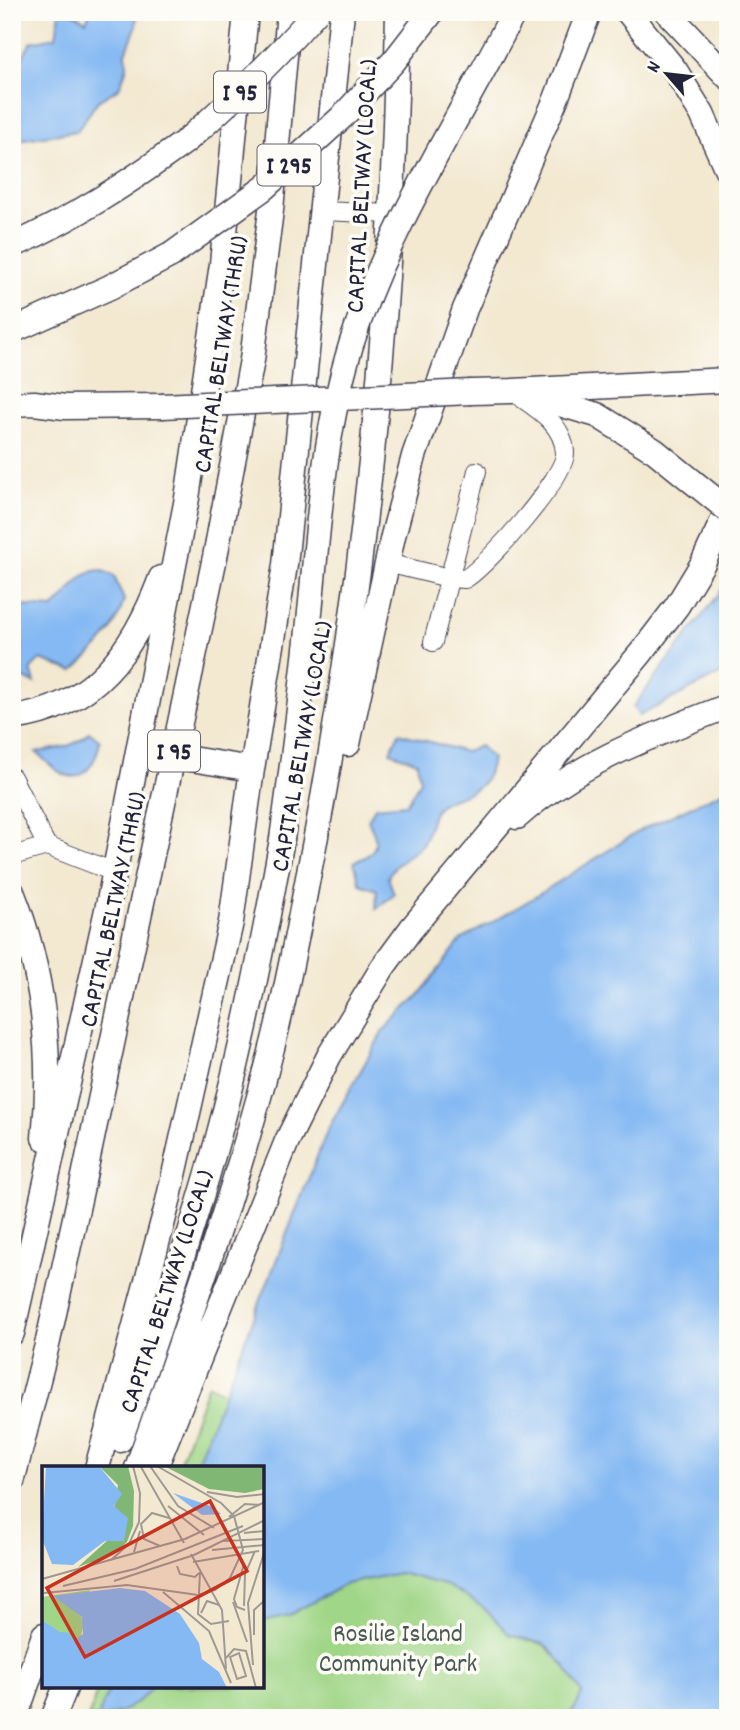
<svg xmlns="http://www.w3.org/2000/svg" width="740" height="1730" viewBox="0 0 740 1730" font-family="Dekko,sans-serif">
<style>
.green{fill:#a0d687;stroke:#617c61;stroke-width:2}
.water{fill:#85b9f3;stroke:#546e97;stroke-width:2}
.lines{fill:none;stroke-linecap:round;stroke-linejoin:round}
.minor-casing{stroke:#414051;stroke-width:20}
.highway-casing{stroke:#414051;stroke-width:27}
.minor{stroke:#fff;stroke-width:18}
.highway{stroke:#fff;stroke-width:24}
.highway-bridge-casing{stroke:#414051;stroke-width:27;stroke-linecap:butt}
.highway-bridge{stroke:#fff;stroke-width:24}
.labels{text-anchor:middle;stroke-width:7;stroke-linejoin:round;paint-order:stroke}
.shield{fill:#fdfcf7;stroke:#646373;stroke-width:2}
.shield-label{font-size:24px;font-weight:bold;fill:#22223b}
.street-label{font-size:26px;fill:#22223b;stroke:#fdfcf7}
.park-label{font-size:26px;fill:#485852;stroke:#fdfcf7}
.inset-road{fill:none;stroke:#9f9994;stroke-width:2}
.view{fill:#c8321e;fill-opacity:0.15;stroke:#c8321e;stroke-width:3.5}
.inset-edge{fill:none;stroke:#22223b;stroke-width:3.5}
</style>
<rect width="100%" height="100%" fill="#fdfcf7"/>
<filter id="ink" filterUnits="userSpaceOnUse"><feTurbulence type="fractalNoise" baseFrequency=".0143" numOctaves="2"/><feDisplacementMap in="SourceGraphic" scale="14" xChannelSelector="R" yChannelSelector="G"/><feConvolveMatrix kernelMatrix="1 2 1 2 8 2 1 2 1" color-interpolation-filters="sRGB"/></filter>
<filter id="wash" filterUnits="userSpaceOnUse"><feTurbulence type="fractalNoise" baseFrequency=".00686" numOctaves="4" result="noise"/><feDisplacementMap in="SourceGraphic" scale="28" xChannelSelector="R" yChannelSelector="G"/><feGaussianBlur stdDeviation="1.57" result="paint"/><feColorMatrix in="noise" values="0 0 0 0 0 0 0 0 0 0 0 0 0 0 0 0 0 1.4 0 .05"/><feComposite in="paint" operator="in"/></filter>
<g filter="url(#wash)">
<rect width="100%" height="100%" fill="#f3e8d0"/>
<path class="green" d="M208,1384L235,1399L346,1584L399,1573L448,1585L484,1608L510,1635L543,1644L564,1665L582,1693L576,1707L567,1718H88L99,1686H262V1468L178,1467Z"/>
<path class="water" d="M60,12H72L86,21L90,12H137L136,27L126,53L127,67L119,88L98,101L77,131L18,140L12,148V64L22,58L31,42L56,37Z
M101,570L114,576L124,600C116,631 97,650 73,671L40,660L31,669L35,683L12,675V605L53,608C71,594 78,571 101,570Z
M728,582V670L639,716L633,707Z
M89,732L100,741C97,758 86,785 63,774C54,770 44,759 36,752C55,749 76,748 89,732Z
M399,733L465,752L480,746L492,758C488,784 479,790 454,798C449,800 444,801 440,805C429,814 430,833 422,844C412,857 394,862 388,877L394,894L376,909L377,890L360,884L354,862C379,853 380,842 368,820L375,807L406,804L420,781L417,762L390,752Z
M728,789V1718H567L576,1707L582,1693L564,1665L544,1644L510,1635L484,1608L448,1586L399,1573L346,1584L289,1615L263,1621L262,1468L195,1467L328,1129L383,1031L419,995L461,940L530,900L641,830Z
M110,1686H152C143,1702 115,1718 98,1718Z"/>
</g>
<g filter="url(#ink)">
<g class="lines">
<g class="minor-casing">
<path id="minor" d="M322,211L391,214
M387,563L449,578L465,579C487,566 566,477 565,453C564,427 542,412 523,399
M433,642L477,471
M12,777L47,846L114,872
M12,856L47,846"/>
</g>
<g class="highway-casing">
<path id="highway" d="M628,12L675,70L702,114L728,172
M667,12L728,77
M12,246C75,218 131,181 186,141
M12,331L110,287L171,255
M471,392L512,391L728,380
M536,397L597,415L655,451L692,481
M12,404L34,403L65,407L162,406
M12,718C94,708 134,650 161,578
M348,744L393,536L414,456L465,309L556,99L589,12
M173,756L252,769
M517,817C580,761 651,736 728,706
M12,892C43,969 53,1056 44,1138
M12,1333L109,901L187,498L222,264L246,12
M120,1440C155,1342 189,1243 217,1141C244,1042 264,940 282,839
M97,1468L167,1206L231,922L252,769L285,565L342,12
M137,1468C186,1329 236,1190 272,1048C290,979 302,907 316,836C367,565 394,288 398,12
M155,1468L287,1141L329,1056L383,967L411,929L641,653L677,606L703,563L728,509
M12,1482L48,1341L82,1186L215,557L252,360L271,210L289,12
M15,1718L44,1635
M53,1718L66,1686"/>
</g>
<use href="#minor" class="minor"/>
<use href="#highway" class="highway"/>
<g class="highway-bridge-casing">
<path id="highway-bridge" d="M186,141C232,101 275,59 316,12
M171,255L264,188L342,117L394,61L432,12
M162,406L471,392
M692,481L728,510
M282,839C293,760 303,681 311,602C319,516 325,429 351,345C388,227 458,122 514,12"/>
</g>
<use href="#highway-bridge" class="highway-bridge"/>
</g>
</g>
<g class="labels">
<g class="shield">
<rect x="214" y="71.5" width="52" height="41" rx="5"/>
<rect x="257.5" y="144.5" width="63" height="41" rx="5"/>
<rect x="148" y="730.5" width="52" height="41" rx="5"/>
</g>
<g class="shield-label">
<text x="240" y="100">I 95</text>
<text x="289" y="173">I 295</text>
<text x="174" y="759">I 95</text>
</g>
<g class="street-label">
<text transform="translate(360 186) rotate(-87)" y="9">CAPITAL BELTWAY (LOCAL)</text>
<text transform="translate(219 354) rotate(-81)" y="9">CAPITAL BELTWAY (THRU)</text>
<text transform="translate(300 746) rotate(-80)" y="9">CAPITAL BELTWAY (LOCAL)</text>
<text transform="translate(111 909) rotate(-78)" y="9">CAPITAL BELTWAY (THRU)</text>
<text transform="translate(165 1291) rotate(-72)" y="9">CAPITAL BELTWAY (LOCAL)</text>
</g>
<g class="park-label">
<text x="398" y="1641">Rosilie Island<tspan x="398" dy="30">Community Park</tspan></text>
</g>
</g>
<g transform="translate(42 1466)">
<rect width="222" height="222" fill="#f3e8d0"/>
<path d="M48,124L37,147L42,156L38,175L32,176L0,154V131Z" fill="#a0d687"/>
<path d="M57,0H86L92,25L91,60L85,76L70,89L36,101L67,73L76,19ZM122,0H222V23L203,27L167,23Z" fill="#80b774"/>
<path d="M4,0H57L80,28L72,40L86,52L82,75H63L31,99L10,98L0,73ZM131,27L171,41L179,48L160,49ZM78,122L103,125L138,148L157,177L160,193L177,206L185,222H0V154L18,166L27,167L32,175L41,168L40,151L11,130Z" fill="#85b9f3"/>
<path class="inset-road" d="M108,0L136,40L172,62M99,1L142,77M165,26L195,31L223,28M126,40L162,69M187,51L203,38L218,39M202,67L223,65M181,75L223,73M118,80L102,73L99,58L110,47L127,52M170,84L223,79M92,86L98,65M149,88L180,144L184,203M69,94L87,78L97,56L98,27L91,0M151,96L217,85M202,98L192,133L195,141L203,144M135,100L138,108L153,111L157,107M158,106L156,148L169,158L187,155M0,113L143,73L223,36M72,115L152,89L223,54M21,120L93,103L201,60M121,126L167,165L189,217M2,127L85,119L156,129L173,124L188,112L201,84L192,50L179,37L115,0M191,136L205,176M202,140L203,108L213,85M159,147L165,135L177,139M212,169V144L223,134M197,187L204,210L195,213L188,191ZM184,192L192,183L204,185L214,222M211,199L206,137L223,84"/>
<path class="view" d="M168,35L205,105L43,191L5,122Z"/>
<rect width="222" height="222" class="inset-edge"/>
</g>
<rect width="740" height="1730" fill="none" stroke="#fdfcf7" stroke-width="42"/>
<g transform="translate(667 74) rotate(298)" stroke="#fdfcf7" stroke-width="5" paint-order="stroke">
<path d="M0-5L12 26L0 18L-12 26Z" fill="#22223b"/>
<text y="-10" font-size="19" font-weight="bold" text-anchor="middle" fill="#22223b">N</text>
</g>
</svg>
